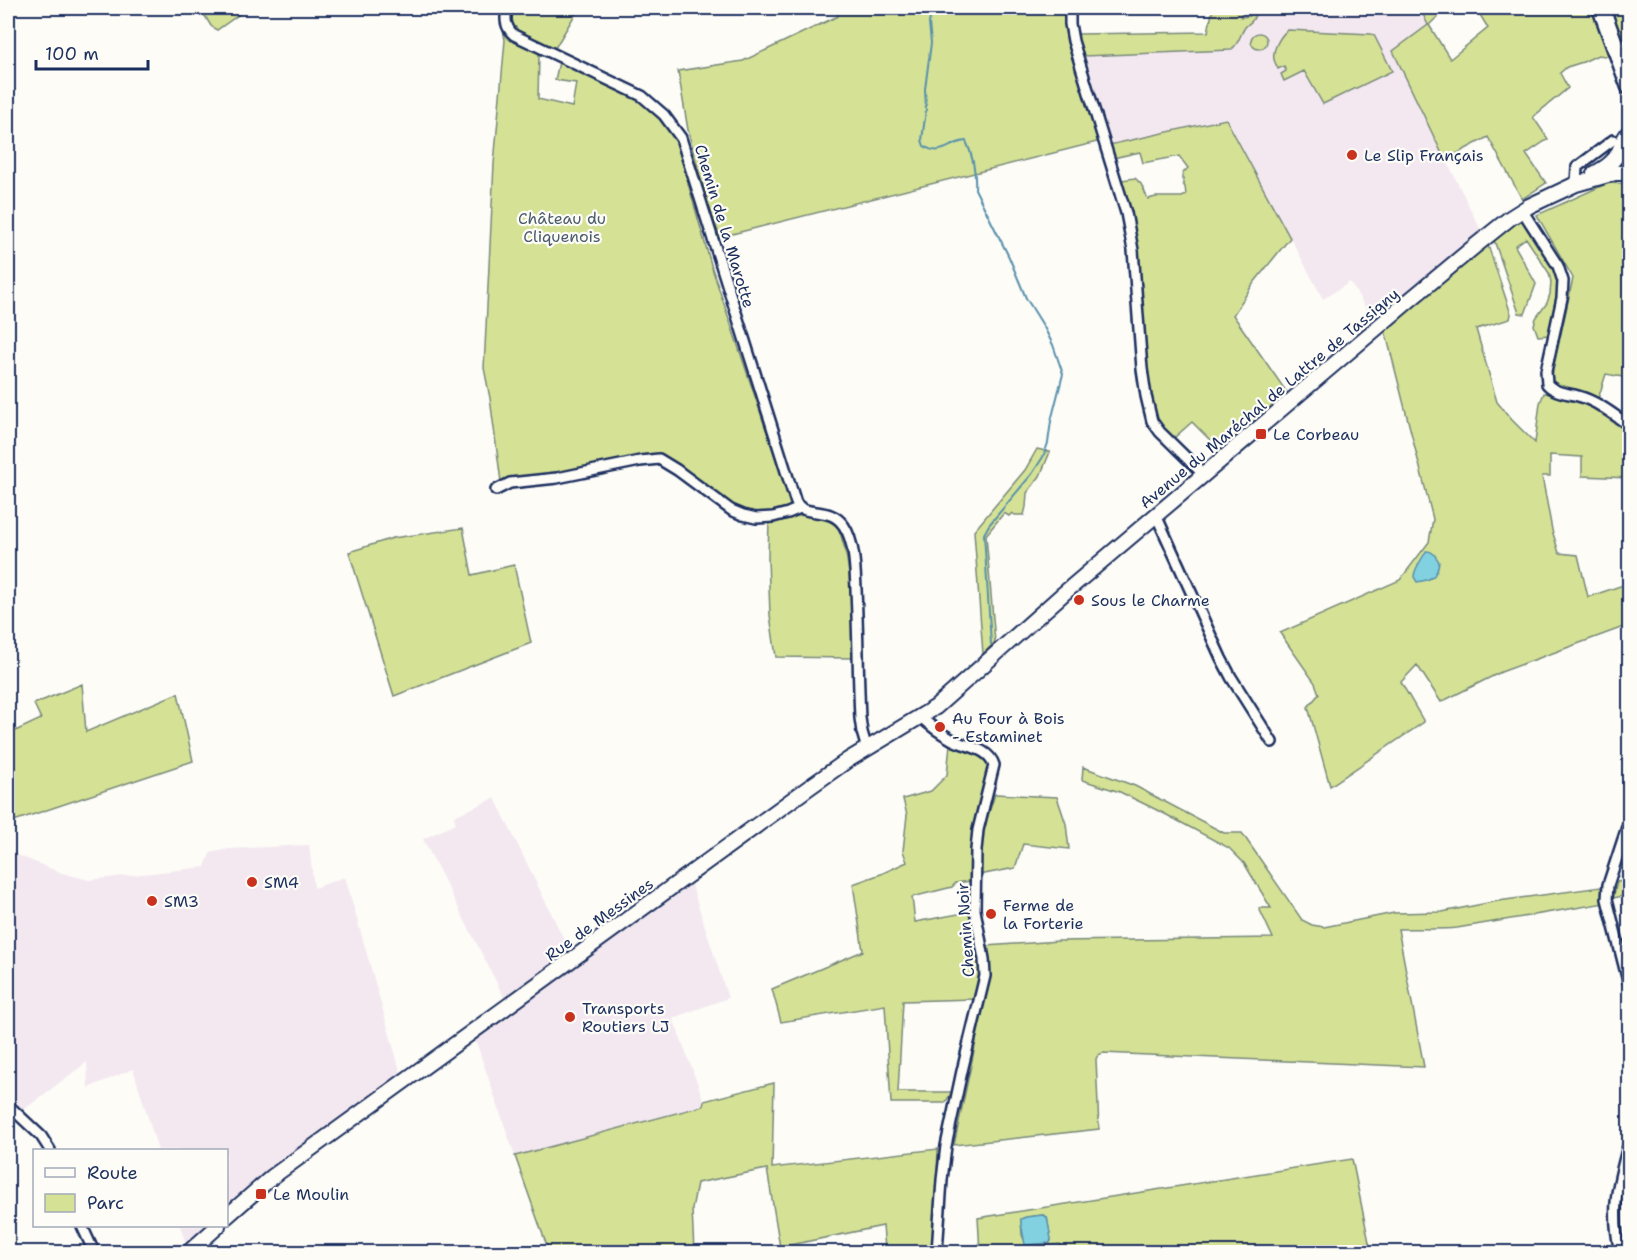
<svg xmlns="http://www.w3.org/2000/svg" width="1637" height="1260" viewBox="0 0 1637 1260" font-family="'Shantell Sans',sans-serif">
<style>
.built{fill:#f3e8f0}
.green{fill:#d5e295;stroke:#78887a;stroke-width:1.5;fill-rule:evenodd}
.water{fill:#82d1e0;stroke:#5990ac;stroke-width:1.5}
.lines{fill:none;stroke-linecap:round;stroke-linejoin:round}
.stream{stroke:#5990ac;stroke-width:2}
.street-casing{stroke:#1b2f5e;stroke-width:14}
.secondary-casing{stroke:#1b2f5e;stroke-width:18}
.highway-casing{stroke:#1b2f5e;stroke-width:21}
.street{stroke:#fdfcf7;stroke-width:9}
.secondary{stroke:#fdfcf7;stroke-width:14}
.highway{stroke:#fdfcf7;stroke-width:16}
.poi-dot{fill:#c8321e;stroke:#fdfcf7;stroke-width:2}
.labels{text-anchor:middle;stroke-width:4.5;stroke-linejoin:round;paint-order:stroke}
.poi-label{font-size:16px;fill:#1b2f5e;stroke:#fdfcf7;text-anchor:start}
.park-label{font-size:16px;fill:#4a5c6c;stroke:#fdfcf7}
.street-label{font-size:16px;fill:#1b2f5e;stroke:#fdfcf7}
</style>
<rect width="100%" height="100%" fill="#fdfcf7"/>
<filter id="ink" filterUnits="userSpaceOnUse"><feTurbulence type="fractalNoise" baseFrequency=".0167" numOctaves="2"/><feDisplacementMap in="SourceGraphic" scale="12" xChannelSelector="R" yChannelSelector="G"/><feConvolveMatrix kernelMatrix="1 2 1 2 8 2 1 2 1" color-interpolation-filters="sRGB"/></filter>
<g filter="url(#ink)">
<path class="built" d="M1213,8H1420L1429,25L1393,51L1488,245L1385,330L1381,318L1375,323L1350,282L1323,299L1227,119L1109,145L1083,56L1203,52V32H1208Z
M495,798L570,952L684,869L691,883L728,998L673,1018L704,1101L703,1105L515,1156L470,1024L505,999L423,839L456,824L454,816Z
M8,844L17,855L62,873L89,880L205,867L210,853L229,849L309,845L314,888L345,877L405,1088L282,1179L213,1239L187,1247L180,1226H226V1150H158L133,1069L88,1088L87,1062L22,1111L8,1095Z"/>
<path class="green" d="M200,8H248L217,30L211,26Z
M501,8H579L549,58L539,54L538,99L572,107L576,83L555,80L559,62L641,101L661,117L673,130L712,268L792,507L758,515L738,511L651,456L501,482L490,398L484,368L494,164L505,40L500,13Z
M837,8H1076L1075,24L1078,34L1208,32L1213,8H1236V11H1241V17L1250,16L1251,11H1254L1255,14C1254,23 1248,22 1244,29C1239,37 1239,44 1231,50L1083,56L1077,35H1067L1079,79L1101,141L720,237L706,199L688,130L678,71L743,61L838,16Z
M1420,8H1444L1441,13L1429,25L1450,59L1488,28L1476,8H1594L1613,57L1598,55L1583,62L1567,67L1560,73L1568,88L1533,117L1548,139L1526,154L1546,183L1522,199L1488,137L1445,160L1393,51L1428,25Z
M1606,8H1626L1629,12V72Z
M1288,30L1371,34L1374,35L1392,71L1323,104L1304,71L1284,81L1281,74L1286,71L1284,66L1278,69C1277,65 1274,62 1274,59C1272,50 1281,34 1288,30Z
M1251 41a8 8 0 1 1 16 0a8 8 0 1 1-16 0Z
M1226,119L1290,238L1253,284L1233,315L1288,394L1219,453L1213,443L1192,422L1166,445L1153,431L1145,411L1132,257L1126,229H1135L1121,180L1135,178L1141,184L1148,199L1156,197H1182L1186,195L1185,187L1183,184V173L1188,168L1179,156L1143,163L1140,152L1113,158L1109,145Z
M1608,183L1627,184L1629,187V378L1606,374L1598,399L1579,390L1553,386L1552,375L1573,278L1537,215Z
M1522,218L1558,273L1561,284L1550,335L1538,336L1534,325L1536,318L1547,303L1550,294L1551,282L1549,273L1526,238L1515,246L1536,284L1525,314L1519,313L1494,240Z
M1488,245L1511,314L1510,319L1476,329L1497,402L1512,420L1535,443L1540,403L1544,393L1576,398L1584,401L1629,429V478L1582,476V457L1550,455V476H1542L1552,530L1559,553L1578,555L1588,597L1629,583V625L1501,672L1441,702L1417,665L1401,682L1424,722L1330,786L1308,707L1319,694L1315,683L1280,633L1400,580L1429,542L1433,519L1385,330Z
M1037,449L1050,452L1040,476L1027,493L1026,507L1024,515H1015L1012,513L1009,516L1004,513L986,535L995,642L983,654L974,531L1025,470Z
M810,514L836,522C854,564 851,612 853,658L776,657L770,615L768,558L769,520Z
M463,528L472,575L514,565L531,643L394,696L349,552L393,538Z
M82,684L86,732L178,693L193,761L8,823V732L9,734L41,719L34,704Z
M950,744L986,757L990,765L970,859V881L956,883L952,887L912,897L915,922L969,912L980,964L975,999L903,1001L898,1092H952L945,1103H891L885,1005L781,1022L772,989L863,951L853,884L881,874L907,862L903,851L907,815L903,799L931,791L947,775Z
M1083,767L1135,786L1224,833H1242L1302,920L1312,925L1324,927L1394,913L1442,912L1498,901L1601,887L1605,903L1457,928C1437,930 1418,928 1398,929L1424,1067L1103,1053L1098,1055L1096,1059L1099,1129L954,1145L987,990L989,973L986,946L1059,941L1273,938L1259,908H1271L1244,863L1229,848L1165,814L1120,792L1082,780Z
M995,794L1057,797L1066,824L1069,849L1023,844L1015,868L979,875L984,828Z
M1629,880V895L1613,898L1617,882Z
M774,1083L772,1168L938,1149L934,1245L885,1249L883,1226L780,1247L767,1169L697,1183L692,1209L694,1252H549L515,1156L703,1106L704,1101Z
M1352,1159L1371,1252H1062L1060,1244L980,1252L978,1218ZM1043,1215L1047,1217L1051,1241L1047,1244L1027,1246L1022,1235L1021,1219L1026,1217Z"/>
<path class="water" d="M1426,551C1433,550 1436,557 1439,562C1437,577 1431,580 1417,582L1414,577C1414,568 1422,560 1426,551Z
M1043,1215L1047,1217L1051,1239L1050,1243L1025,1245L1021,1223V1219L1026,1217Z"/>
<g class="lines">
<path class="stream" d="M961,8L937,11L931,14L929,23L931,43L925,89L926,110L922,140L924,146C942,158 949,142 966,141C973,156 976,172 975,189L1009,257L1026,298L1044,327L1053,345L1063,374L1051,421L1048,443L1043,457L1032,474L989,525L984,534L991,644"/>
<g class="street-casing">
<path id="street" d="M507,8C505,19 505,27 514,35L642,96L664,115L681,138L796,503C806,518 830,505 844,526C855,543 855,569 856,589C858,632 858,675 860,718L862,732L867,749
M1070,8V24L1073,41L1126,213L1133,250L1142,369L1146,396L1152,421L1160,432L1204,475
M1576,184L1577,167L1613,140
M1522,210L1558,266L1563,281L1562,298L1546,371L1547,384C1555,393 1567,393 1578,396C1597,401 1614,415 1630,426
M496,490L510,483L557,478L640,461L659,459L677,470L731,510L743,515L756,518L773,517L788,513L800,508
M1156,515L1221,658L1231,677L1272,742
M921,717C930,726 942,734 953,740C967,747 989,748 994,765L978,830L976,850L975,910L984,959L985,976L962,1071L946,1146L942,1180L937,1252
M1630,818L1608,885L1607,899L1609,907L1630,989
M8,1105L41,1136L50,1150
M82,1226L94,1252
M1620,1252C1610,1208 1618,1182 1630,1139"/>
</g>
<g class="secondary-casing">
<path id="secondary" d="M1594,174C1605,168 1615,162 1620,149C1623,142 1624,137 1630,131
M226,1217L272,1177L811,786L848,760L936,707L1063,594L1411,299L1475,246L1510,218L1529,206L1576,184L1615,173H1630
M189,1252L218,1226"/>
</g>
<g class="highway-casing">
<path id="highway" d="M1601,8L1630,87"/>
</g>
<use href="#street" class="street"/>
<use href="#secondary" class="secondary"/>
<use href="#highway" class="highway"/>
</g>
</g>
<g class="poi-dot">
<circle cx="1352" cy="155" r="6"/>
<rect x="1255" y="428" width="12" height="12" rx="3"/>
<circle cx="1079" cy="600" r="6"/>
<circle cx="940" cy="727" r="6"/>
<circle cx="252" cy="882" r="6"/>
<circle cx="152" cy="901" r="6"/>
<circle cx="991" cy="914" r="6"/>
<circle cx="570" cy="1017" r="6"/>
<rect x="255" y="1188" width="12" height="12" rx="3"/>
</g>
<g class="labels">
<g class="poi-label">
<text x="1364" y="161">Le Slip Français</text>
<text x="1273" y="440">Le Corbeau</text>
<text x="1091" y="606">Sous le Charme</text>
<text x="952" y="724">Au Four à Bois<tspan x="952" dy="18">- Estaminet</tspan></text>
<text x="264" y="888">SM4</text>
<text x="164" y="907">SM3</text>
<text x="1003" y="911">Ferme de<tspan x="1003" dy="18">la Forterie</tspan></text>
<text x="582" y="1014">Transports<tspan x="582" dy="18">Routiers LJ</tspan></text>
<text x="273" y="1200">Le Moulin</text>
</g>
<g class="park-label">
<text x="562" y="224">Château du<tspan x="562" dy="18">Cliquenois</tspan></text>
</g>
<g class="street-label">
<text transform="translate(725 226) rotate(73)" y="6">Chemin de la Marotte</text>
<text transform="translate(1269 398) rotate(-40)" y="6">Avenue du Maréchal de Lattre de Tassigny</text>
<text transform="translate(599 919) rotate(-36)" y="6">Rue de Messines</text>
<text transform="translate(965 930) rotate(-94)" y="6">Chemin Noir</text>
</g>
</g>
<rect width="1637" height="1260" fill="none" stroke="#fdfcf7" stroke-width="30"/>
<rect x="15" y="15" width="1607" height="1230" fill="none" stroke="#1b2f5e" stroke-width="2" filter="url(#ink)"/>
<rect x="33" y="1149" width="195" height="78" fill="#fdfcf7" stroke="#a3aaba" stroke-width="1.5"/>
<rect x="45" y="1168" width="30" height="9" fill="#fdfcf7" stroke="#a3aaba" stroke-width="1.5"/>
<text x="87" y="1179" font-size="18" fill="#1b2f5e">Route</text>
<rect x="45" y="1194" width="30" height="18" fill="#d5e295" stroke="#a3aaba" stroke-width="1.5"/>
<text x="87" y="1209" font-size="18" fill="#1b2f5e">Parc</text>
<path d="M36 60v9h112v-9" fill="none" stroke="#1b2f5e" stroke-width="3"/>
<text x="45" y="60" font-size="18" fill="#1b2f5e" stroke="#fdfcf7" stroke-width="4.5" paint-order="stroke">100 m</text>
</svg>
